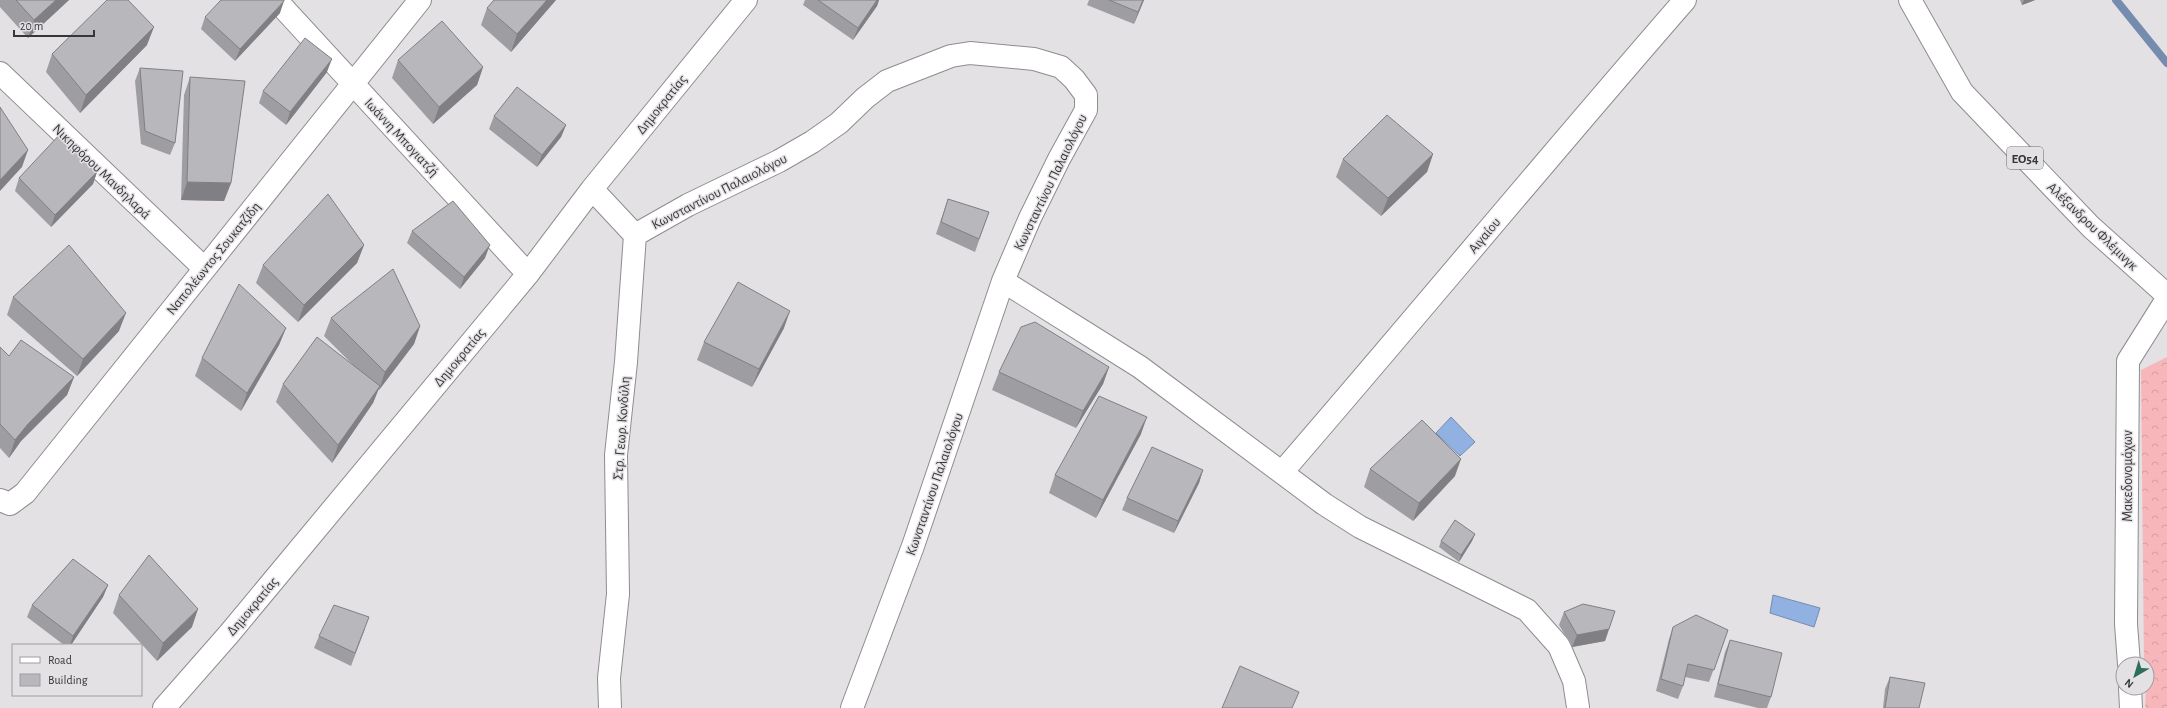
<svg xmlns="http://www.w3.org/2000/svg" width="2167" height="708" viewBox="0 0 2167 708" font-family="'Alegreya Sans',sans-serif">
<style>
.forest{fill:url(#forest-crowns)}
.water{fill:#90b1e2;stroke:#758caf}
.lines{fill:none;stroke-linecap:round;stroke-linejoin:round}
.stream{stroke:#758caf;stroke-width:8}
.minor-casing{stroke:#8e8c8f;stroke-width:24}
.major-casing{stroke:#8e8c8f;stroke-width:24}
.minor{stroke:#fff;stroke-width:22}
.major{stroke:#fff;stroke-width:22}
.wall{fill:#9d9da2}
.shaded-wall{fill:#808084}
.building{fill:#b7b7bc;stroke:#808084}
.labels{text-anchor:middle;stroke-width:3;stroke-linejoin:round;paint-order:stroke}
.shield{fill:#e4e1e5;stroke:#6b696c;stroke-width:1}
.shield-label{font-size:13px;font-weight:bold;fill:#373638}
.street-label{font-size:14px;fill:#373638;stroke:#e4e1e5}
</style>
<defs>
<pattern id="forest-crowns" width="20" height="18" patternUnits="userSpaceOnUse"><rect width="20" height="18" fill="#f7b7ba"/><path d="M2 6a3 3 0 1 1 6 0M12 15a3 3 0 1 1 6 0" fill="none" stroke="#d49ea1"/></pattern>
</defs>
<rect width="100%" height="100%" fill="#e4e1e5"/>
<path class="forest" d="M2167,357V708H2145L2147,664H2144L2141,370Z"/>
<path class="water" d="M1451,417L1475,442L1460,456L1436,433Z
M1773,595L1820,608L1814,627L1770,613Z"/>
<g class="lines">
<path class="stream" d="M2116,0L2167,63"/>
<g class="minor-casing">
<path id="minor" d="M276,0L528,274
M0,73L204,268
M592,189L635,235L626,362L616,455L618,594L609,678L610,708
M635,235L688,205L779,161L812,142L839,123L865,98L887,81L951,56L970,53L1034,59L1061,67L1074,79L1086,95V110L1059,159L1030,218L1003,281L913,546L852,708
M1003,281L1140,367L1324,504L1360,527L1527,610L1559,646L1574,681L1578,707
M1283,471C1418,315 1549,156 1685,0
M0,500L10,504L25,493L420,0
M2129,664L2126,624L2128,361L2167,299
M2130,688L2131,708
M164,708L229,634L528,274L592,189L746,0"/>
</g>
<g class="major-casing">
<path id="major" d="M1910,0L1962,92L2091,227L2167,295"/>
</g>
<use href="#minor" class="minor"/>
<use href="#major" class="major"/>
</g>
<path class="wall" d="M0,0H69L28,38L0,7Z
M494,0H556L511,52L481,25L487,8Z
M805,0H879L877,6L853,40L803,5Z
M1089,0H1144L1134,24L1087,5Z
M2020,0H2035L2022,5Z
M280,13L235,61L201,29L205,17Z
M147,45L80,113L46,72L52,54Z
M398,60L483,67L477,85L433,124L392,78Z
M140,68L175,143L170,155L141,144L135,81Z
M327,72L286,125L259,103L263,91Z
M190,77L231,183L224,201L181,200L184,95Z
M494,116L566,125L561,137L537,167L489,129Z
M1433,154L1427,172L1381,216L1336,177L1343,159Z
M97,172L93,184L51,227L15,191L19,178Z
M948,199L989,212L975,252L936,234Z
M412,231L485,258L460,289L407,243Z
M364,245L357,263L298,322L256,283L263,265Z
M13,297L119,331L77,376L7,315Z
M331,318L420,326L414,344L379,390H378L373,403L332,463L276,402L283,384L354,366L324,336Z
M286,328L279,345L241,411L195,376L202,358Z
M784,328L752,387L697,360L704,342Z
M0,347L9,356L74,377L67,395L21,441L9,458L0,448Z
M1109,367L1103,384L1076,428L992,390L999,372Z
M1141,434L1096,518L1049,493L1055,475Z
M1370,469L1455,476L1413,521L1364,487Z
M1203,470L1199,483L1174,533L1122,510L1127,498Z
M1475,534L1472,541L1459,562L1439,547L1441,541Z
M108,585L103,597L71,645H64L27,617L32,605Z
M119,595L192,627L157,661L113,613Z
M1564,612L1609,629L1605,641L1572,647L1559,625Z
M1673,627L1728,630L1709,682L1685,677L1683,686L1678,699L1656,691L1669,639Z
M365,629L351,666L314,648L319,636Z
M1730,640L1771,697L1767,708H1758L1714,697L1725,652Z
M1890,677L1919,708H1883L1885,689Z"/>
<path class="shaded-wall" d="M56,0H69L28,38L34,20Z
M547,0H556L511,52L517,34Z
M877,0H879L877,6L853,40L858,28Z
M1143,0H1144L1134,24L1138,12Z
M2024,0H2035L2022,5Z
M284,1L280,13L235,61L240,49Z
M154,27L147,45L80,113L86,95Z
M332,59L327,72L286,125L290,112Z
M483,67L477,85L433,124L439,107Z
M566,125L561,137L537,167L542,155Z
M28,150L22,167L0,191V180Z
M1433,154L1427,172L1381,216L1388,198Z
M97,172L93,184L51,227L55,215Z
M187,182L231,183L224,201L181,200Z
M364,245L357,263L298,322L304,305Z
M490,245L485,258L460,289L464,277Z
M790,311L784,328L752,387L759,369Z
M126,313L119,331L77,376L83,359Z
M420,326L414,344L379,390L385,372Z
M286,328L279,345L241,411L247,393Z
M1109,367L1103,384L1076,428L1083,411Z
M74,377L67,395L21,441L9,458L15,440L28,424Z
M380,386L373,403L332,463L338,445Z
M1147,417L1141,434L1096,518L1103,500Z
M1461,459L1455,476L1413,521L1419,503Z
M1203,470L1199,483L1174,533L1178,521Z
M1475,534L1472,541L1459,562L1461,555Z
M108,585L103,597L71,645H70L73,636Z
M198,609L192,627L157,661L163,643Z
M1609,629L1605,641L1572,647L1577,635Z"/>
<path class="building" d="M16,0H56L34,20Z
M107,0H128L154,27L86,95L52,54Z
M221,0H284V1L240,49L205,17Z
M494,0H547L517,34L487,8Z
M818,0H877L858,28Z
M1109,0H1143L1138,12Z
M442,21L483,67L439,107L398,60Z
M305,38L332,59L290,112L263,91Z
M140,68L183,71L175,143L145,131Z
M190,77L245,81L231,183L187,182Z
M517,87L566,125L542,155L494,116Z
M0,107L28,150L0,180Z
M1387,115L1433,154L1388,198L1343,159Z
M62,132L97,172L55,215L19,178Z
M328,194L364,245L304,305L263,265Z
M948,199L989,212L979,239L941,222Z
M453,201L490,245L464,277L412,231Z
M69,245L126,313L83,359L13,297Z
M393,269L420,326L385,372L331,318Z
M738,282L790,311L759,369L704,342Z
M239,284L286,328L247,393L202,358Z
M1035,322L1109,367L1083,411L999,372L1021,327Z
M317,337L380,386L338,445L283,384Z
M21,340L74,377L28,424L15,440L0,424V347L9,356Z
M1099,396L1147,417L1103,500L1055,475Z
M1422,420L1461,459L1419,503L1370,469Z
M1152,447L1203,470L1178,521L1127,498Z
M1455,520L1475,534L1461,555L1441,541Z
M149,555L198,609L163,643L119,595Z
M73,559L108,585L73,636L32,605Z
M1583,604L1615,611L1609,629L1577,635L1564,612Z
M334,605L369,617L355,653L319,636Z
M1696,615L1728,630L1714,670L1688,664L1683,686L1661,679L1673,627Z
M1730,640L1782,653L1771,697L1718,684Z
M1240,666L1299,692L1292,708H1222Z
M1890,677L1925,683L1919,708H1885Z"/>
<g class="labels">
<rect class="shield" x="2007" y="147" width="36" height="22" rx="3"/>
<g class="shield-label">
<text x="2025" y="163">ΕΟ54</text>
</g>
<g class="street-label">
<text transform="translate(661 104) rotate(-51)" y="5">Δημοκρατίας</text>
<text transform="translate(402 137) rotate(47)" y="5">Ιωάννη Μπογιατζή</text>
<text transform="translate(102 171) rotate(44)" y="5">Νικηφόρου Μανδηλαρά</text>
<text transform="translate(1050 182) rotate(-64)" y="5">Κωνσταντίνου Παλαιολόγου</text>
<text transform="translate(719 191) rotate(-27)" y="5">Κωνσταντίνου Παλαιολόγου</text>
<text transform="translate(2093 226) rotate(44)" y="5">Αλέξανδρου Φλέμινγκ</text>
<text transform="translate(1484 235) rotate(-50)" y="5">Αιγαίου</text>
<text transform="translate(213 258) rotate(-51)" y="5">Ναπολέωντος Σουκατζίδη</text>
<text transform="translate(459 357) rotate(-50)" y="5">Δημοκρατίας</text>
<text transform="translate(621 428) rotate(-86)" y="5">Στρ. Γεωρ. Κονδύλη</text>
<text transform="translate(2127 476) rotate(-90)" y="5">Μακεδονομάχων</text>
<text transform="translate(934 484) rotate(-71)" y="5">Κωνσταντίνου Παλαιολόγου</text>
<text transform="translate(252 606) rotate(-50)" y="5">Δημοκρατίας</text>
</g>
</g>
<rect x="12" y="644" width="130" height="52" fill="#e4e1e5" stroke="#9f9da0"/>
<rect x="20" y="657" width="20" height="6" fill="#ffffff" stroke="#9f9da0"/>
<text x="48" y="664" font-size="12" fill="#373638">Road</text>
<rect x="20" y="674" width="20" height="12" fill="#b7b7bc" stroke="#9f9da0"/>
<text x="48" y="684" font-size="12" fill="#373638">Building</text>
<g transform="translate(2135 676) rotate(218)"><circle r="19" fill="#e4e1e5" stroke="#9f9da0"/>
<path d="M0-3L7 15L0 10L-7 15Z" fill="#2f6d5a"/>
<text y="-6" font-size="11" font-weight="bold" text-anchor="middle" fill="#373638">N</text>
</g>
<path d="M14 30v6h80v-6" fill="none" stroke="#373638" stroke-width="2"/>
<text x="20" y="30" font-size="12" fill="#373638" stroke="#e4e1e5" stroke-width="3" paint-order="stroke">20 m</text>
</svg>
